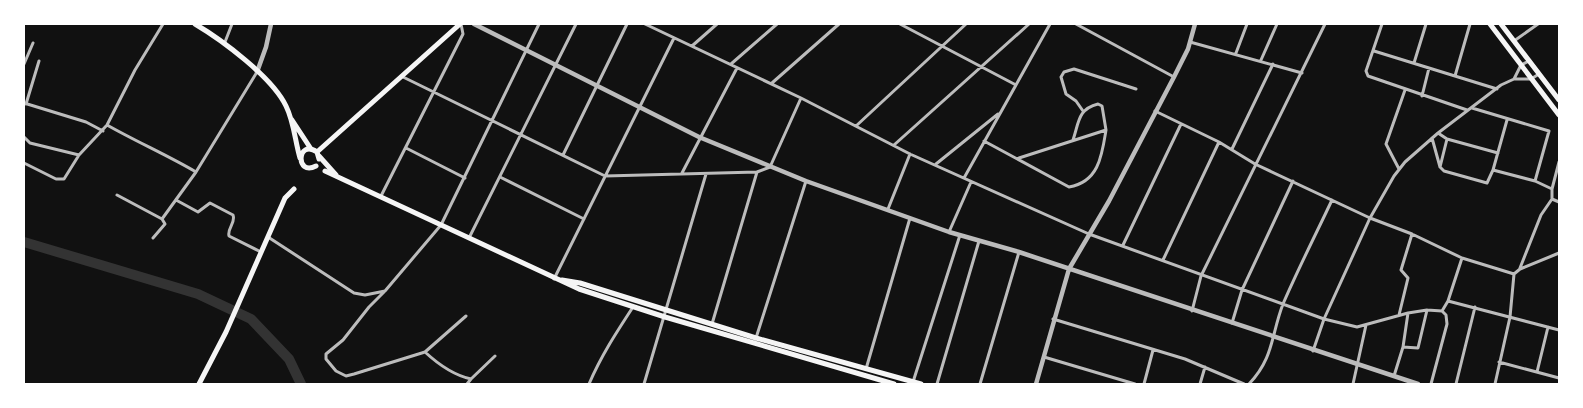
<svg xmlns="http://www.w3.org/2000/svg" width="1583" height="408" viewBox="0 0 1583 408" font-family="Helvetica,sans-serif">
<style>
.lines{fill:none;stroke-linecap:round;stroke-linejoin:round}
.river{stroke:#333;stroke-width:10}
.minor{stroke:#bcbcbc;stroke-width:3}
.tertiary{stroke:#bcbcbc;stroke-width:4.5}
.primary{stroke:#f5f5f5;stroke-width:5}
</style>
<rect width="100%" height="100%" fill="#111"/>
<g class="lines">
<path class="river" d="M24,242L198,294L251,319L289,359L301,384"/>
<path class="minor" d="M645,24L801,98L910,154L1089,234L1324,319L1357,327L1408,313L1427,310L1442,311L1448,301L1559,330
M900,24L1016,85
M1076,24L1174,77
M1382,24L1366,71L1368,76L1467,110
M1514,41L1538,24
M225,42L232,24
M1190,42L1302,73
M692,46L717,24
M1374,51L1497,89
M1236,53L1247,24
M1261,60L1277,24
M1529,61L1521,65L1514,79H1531L1539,74
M1414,63L1426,24
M24,64L33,43
M731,64L777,24
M1455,76L1470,24
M403,77L605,176L757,172
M772,83L839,24
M1422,96L1429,68
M24,103L86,122L103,131
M26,104L39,61
M1472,108L1549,131L1535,181L1493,170L1507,120
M1083,111L1076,101L1066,94L1061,77L1064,72L1074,69L1136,89
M1155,111L1219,142L1255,164L1370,218L1412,234L1462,258L1514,274L1520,269L1559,253
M107,125C137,142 167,155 196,172
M856,126L966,24
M1438,133L1447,139L1498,153
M24,137L30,143L79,155
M1432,138L1440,167L1444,171L1487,183L1493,170
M1073,140C1079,122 1078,109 1098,104L1102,106L1106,130
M984,141L1069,187C1099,182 1102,155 1106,130L1019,158
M894,145L1029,24
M406,148L465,178
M1232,149L1273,64
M563,155L627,24
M24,163L56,179H64L79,155L107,125L135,70L163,24
M936,164L998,114
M1440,167L1447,139
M1399,169L1386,144L1405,90
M682,173L737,68
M500,177L584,219
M964,178L1050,24
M1535,181L1552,189
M117,195L162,219
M381,196L463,34L461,24
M1552,199L1559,202
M176,200L198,212L210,203L233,215C236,223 227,228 229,236L261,252
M888,209L910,154
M949,232L971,182
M268,237L354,293L365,295L385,291L441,225L539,24
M153,238L165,224L162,219L196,172L257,72
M469,238L576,24
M1123,245L1181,124
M1163,260L1219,142
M1520,268L1541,215L1552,199V189L1559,162
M554,279L674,38
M384,292L369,307L343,340L326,354V359L336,371L346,376L354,374L425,352L466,316
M1448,301L1462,258
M1192,311L1201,276L1325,24
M1399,315L1408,278L1401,270L1412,234
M1053,319L1185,359L1244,384
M1232,323L1242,290L1293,181
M712,324L757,172L770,167L801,98
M756,338L806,181
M1403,347L1418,348L1427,310
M1313,351L1324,319L1370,218L1394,176L1405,162L1438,133L1501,85L1514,79
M425,352C439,365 453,375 471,379L495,356
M1044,357L1135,384
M1499,362L1559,378
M866,369L910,218
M1537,372L1548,327
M1394,376L1403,347L1408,313
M913,382L960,235
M467,384L471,379
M589,384C601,356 616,333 633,307
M644,384L706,174
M937,384L979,241
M980,384L1019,252
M1144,384L1153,350
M1200,384L1205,367
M1249,384C1274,358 1271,335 1283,304C1298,269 1316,234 1332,200
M1353,384L1366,325
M1431,384L1447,324L1446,315L1442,311
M1456,384L1475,307
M1495,384L1510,317L1514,274"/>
<path class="tertiary" d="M474,24L699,137L806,181L949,232L1019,252L1418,384
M257,72L266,47L271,24
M1036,384L1069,269L1109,201L1174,77L1188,49L1195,24"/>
<path class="primary" d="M195,24C222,40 272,77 286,106C294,122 295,141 300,158
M1490,24L1559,115
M1501,24L1559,100
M292,120L311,149
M317,152L460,24
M319,156L336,175
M316,166C295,177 297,138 317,152L319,159
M325,171L579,289L665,317L894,384
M562,280L580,283L756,338L921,384
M199,384L226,332L285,198L294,189"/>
</g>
<rect width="1583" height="408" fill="none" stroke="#ffffff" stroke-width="50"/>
</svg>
